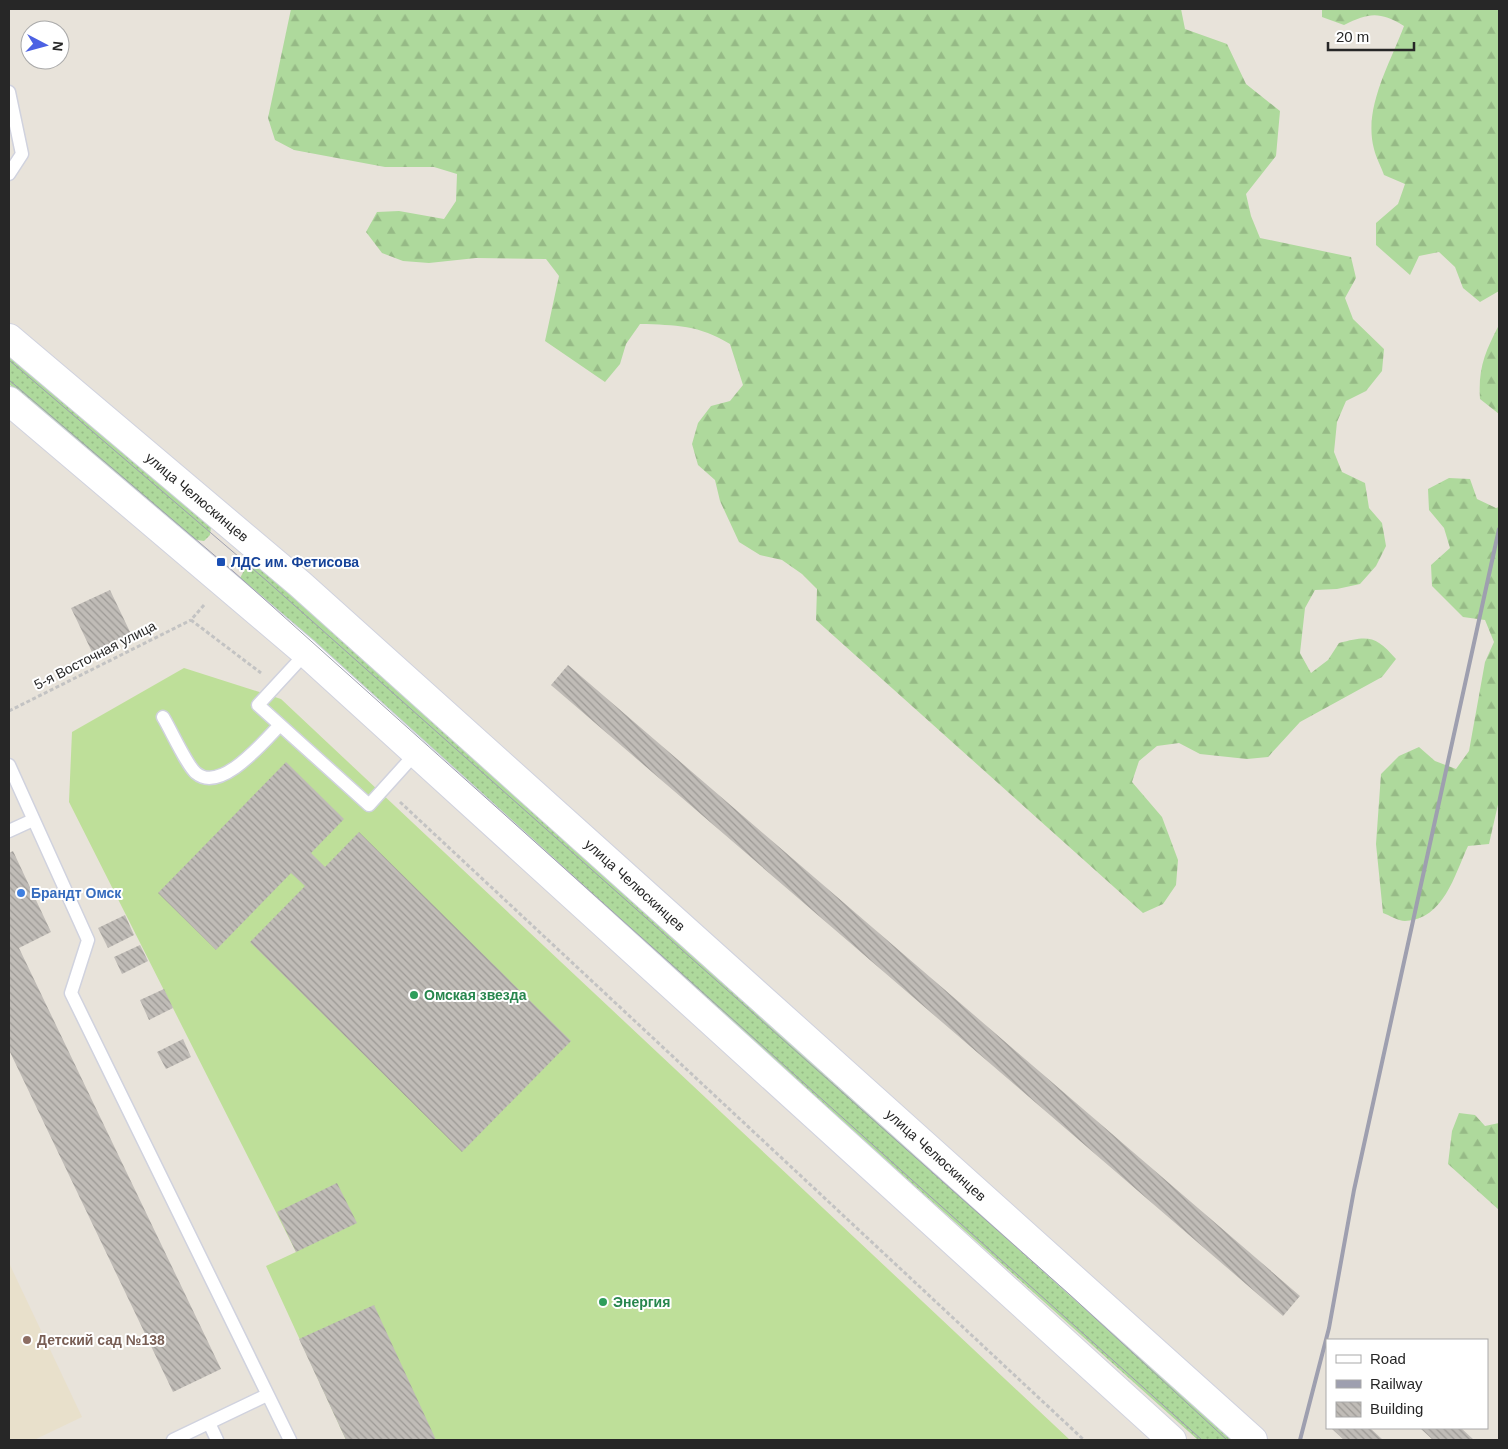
<svg xmlns="http://www.w3.org/2000/svg" width="1508" height="1449" viewBox="0 0 1508 1449" font-family="Arial,sans-serif">
<style>
.education{fill:#e8e0cb}
.grass{fill:url(#grass-dots)}
.forest{fill:url(#forest-firs)}
.pitch{fill:#bedf99}
.building{fill:url(#building-back-hatch)}
.lines{fill:none;stroke-linecap:round;stroke-linejoin:round}
.lane-casing{stroke:#d0d2de;stroke-width:15}
.secondary-casing{stroke:#d0d2de;stroke-width:30}
.path{stroke:#c3c3c3;stroke-width:3;stroke-dasharray:4 2.5;stroke-linecap:butt}
.lane{stroke:#fff;stroke-width:12}
.secondary{stroke:#fff;stroke-width:28}
.tram{stroke:#9e9faf;stroke-width:1}
.rail{stroke:#9e9faf;stroke-width:4}
.transit-dot{fill:#1a4fb4;stroke:#fff;stroke-width:2}
.shop-dot{fill:#3f7fe0;stroke:#fff;stroke-width:2}
.leisure-dot{fill:#2e9e5b;stroke:#fff;stroke-width:2}
.education-dot{fill:#8d6e63;stroke:#fff;stroke-width:2}
.labels{text-anchor:middle;stroke-width:4;stroke-linejoin:round;paint-order:stroke}
.street-label{font-size:14px;fill:#272727;stroke:#fff}
.transit-label{font-size:14px;font-weight:bold;fill:#164399;stroke:#fff;text-anchor:start}
.shop-label{font-size:14px;font-weight:bold;fill:#366cbe;stroke:#fff;text-anchor:start}
.leisure-label{font-size:14px;font-weight:bold;fill:#27864d;stroke:#fff;text-anchor:start}
.education-label{font-size:14px;font-weight:bold;fill:#785e54;stroke:#fff;text-anchor:start}
</style>
<defs>
<pattern id="grass-dots" width="8" height="8" patternUnits="userSpaceOnUse" patternTransform="scale(1.25)"><rect width="8" height="8" fill="#aed99c"/><path d="M2 2h.1M6 6h.1" fill="none" stroke="#96ba86" stroke-width="1.8" stroke-linecap="round"/></pattern>
<pattern id="forest-firs" width="22" height="20" patternUnits="userSpaceOnUse" patternTransform="scale(1.25)"><rect width="22" height="20" fill="#aed99c"/><path d="M5 1l3.5 6h-7zM16 11l3.5 6h-7z" fill="#96ba86"/></pattern>
<pattern id="building-back-hatch" width="6" height="6" patternUnits="userSpaceOnUse" patternTransform="scale(1.25)"><rect width="6" height="6" fill="#c0bcb7"/><path d="M-1 5l2 2M0 0l6 6M5-1l2 2" fill="none" stroke="#9c9995"/></pattern>
</defs>
<rect width="100%" height="100%" fill="#e8e3da"/>
<path class="education" d="M9,1263L82,1417L34,1440H9Z"/>
<path class="grass" d="M9,355L205,521L211,527L210,535L204,541L190,539L9,384Z
M256,566L283,588L1232,1440H1198L239,580L246,567Z"/>
<path class="forest" d="M291,9H1181L1185,29L1227,44L1246,84L1280,111L1276,156L1246,194L1251,216L1260,238L1351,257L1356,278L1345,298L1353,319L1384,349L1382,371L1366,391L1346,401L1337,422L1334,452L1342,472L1365,483L1369,508L1382,523L1386,546L1376,566L1360,584L1337,589L1315,590L1305,608L1300,653L1311,673L1328,660L1339,643C1369,635 1376,636 1396,659L1382,677L1300,722L1268,757L1247,759L1200,754L1179,743L1157,746L1139,761L1132,782L1162,817L1178,860L1176,885L1163,904L1143,913L816,620L817,589L802,574L782,560L760,555L739,542L720,501L715,480L698,465L692,444L698,423L711,406L730,401L743,385L730,344C699,325 676,325 640,324L626,344L620,364L605,382L545,341L559,276L546,259L476,258L429,263L403,261L382,253L366,232L377,212L399,211L444,219L456,201L457,174L434,167H385L294,150L275,140L268,118Z
M1322,9H1499V291L1480,302L1463,288L1455,267L1439,252L1419,256L1410,275L1376,245V223L1398,204L1405,184L1384,175C1381,166 1376,158 1374,149C1363,108 1390,64 1404,26C1379,11 1369,13 1344,25L1322,17Z
M1499,325V414L1480,399C1478,368 1485,352 1499,325Z
M1449,478L1470,479L1477,499L1496,508L1499,507V800L1489,844L1468,846C1454,876 1444,919 1405,921C1398,921 1389,915 1383,913L1376,844L1381,774L1399,756L1419,747L1435,761L1456,769L1469,751L1485,662L1494,642L1485,620L1463,617L1432,586L1431,565L1450,548L1444,528L1429,510L1428,489Z
M1459,1113L1475,1115L1485,1126L1499,1123V1210L1448,1164L1452,1131Z"/>
<path class="pitch" d="M184,668L281,699L1070,1440H346L266,1266L296,1252L69,802L72,732Z"/>
<path class="building" d="M110,590L131,634L92,652L71,608Z
M568,665L1300,1296L1283,1316L551,685Z
M286,762L344,819L311,853L325,867L359,832L571,1041L462,1152L250,942L305,886L291,873L216,950L158,893Z
M13,851L51,932L19,948L221,1369L173,1392L9,1050V853Z
M125,915L134,935L108,948L98,928Z
M140,945L148,961L122,974L114,957Z
M164,989L173,1008L149,1020L140,1000Z
M183,1039L191,1057L166,1069L157,1052Z
M337,1183L357,1223L296,1252L277,1212Z
M374,1305L436,1440H346L299,1339Z
M1331,1428H1370L1383,1440H1344Z
M1420,1428H1461L1474,1440H1433Z"/>
<g class="lines">
<g class="lane-casing">
<path id="lane" d="M9,92L22,154L9,174
M306,653L258,705L369,805L416,753
M163,717C170,728 187,766 196,773C221,794 264,741 280,725
M9,765L88,940L71,993L290,1440
M9,831L33,820
M209,1423L217,1440
M173,1440L267,1395"/>
</g>
<g class="secondary-casing">
<path id="secondary" d="M9,338L300,584L1253,1440
M9,401L306,653L1172,1440"/>
</g>
<path class="path" d="M204,605L191,620L261,673
M9,711L191,620
M400,802L1084,1440"/>
<use href="#lane" class="lane"/>
<use href="#secondary" class="secondary"/>
<path class="tram" d="M9,360L267,581L1069,1294L1227,1440
M9,380L234,572L1202,1440"/>
<path class="rail" d="M1300,1440L1329,1328L1354,1190L1499,529"/>
</g>
<rect class="transit-dot" x="216" y="557" width="10" height="10" rx="2.5"/>
<circle class="shop-dot" cx="21" cy="893" r="5"/>
<g class="leisure-dot">
<circle cx="414" cy="995" r="5"/>
<circle cx="603" cy="1302" r="5"/>
</g>
<circle class="education-dot" cx="27" cy="1340" r="5"/>
<g class="labels">
<g class="street-label">
<text transform="translate(197 497) rotate(40)" y="5">улица Челюскинцев</text>
<text transform="translate(95 655) rotate(-27)" y="5">5-я Восточная улица</text>
<text transform="translate(635 885) rotate(42)" y="5">улица Челюскинцев</text>
<text transform="translate(936 1155) rotate(42)" y="5">улица Челюскинцев</text>
</g>
<g class="transit-label">
<text x="231" y="567">ЛДС им. Фетисова</text>
</g>
<g class="shop-label">
<text x="31" y="898">Брандт Омск</text>
</g>
<g class="leisure-label">
<text x="424" y="1000">Омская звезда</text>
<text x="613" y="1307">Энергия</text>
</g>
<g class="education-label">
<text x="37" y="1345">Детский сад №138</text>
</g>
</g>
<rect width="1508" height="1449" fill="none" stroke="#272727" stroke-width="20"/>
<rect x="1326" y="1339" width="162" height="90" fill="#ffffff" stroke="#a9a9a9"/>
<rect x="1336" y="1355" width="25" height="8" fill="#ffffff" stroke="#a9a9a9"/>
<text x="1370" y="1364" font-size="15" fill="#272727">Road</text>
<rect x="1336" y="1380" width="25" height="8" fill="#9e9faf" stroke="#a9a9a9"/>
<text x="1370" y="1389" font-size="15" fill="#272727">Railway</text>
<rect x="1336" y="1402" width="25" height="15" fill="url(#building-back-hatch)" stroke="#a9a9a9"/>
<text x="1370" y="1414" font-size="15" fill="#272727">Building</text>
<g transform="translate(45 45) rotate(96)"><circle r="24" fill="#ffffff" stroke="#a9a9a9"/>
<path d="M0-4L9 19L0 12L-9 19Z" fill="#4c61e3"/>
<text y="-8" font-size="14" font-weight="bold" text-anchor="middle" fill="#272727">N</text>
</g>
<path d="M1328 42v8h86v-8" fill="none" stroke="#272727" stroke-width="2.5"/>
<text x="1336" y="42" font-size="15" fill="#272727" stroke="#ffffff" stroke-width="4" paint-order="stroke">20 m</text>
</svg>
